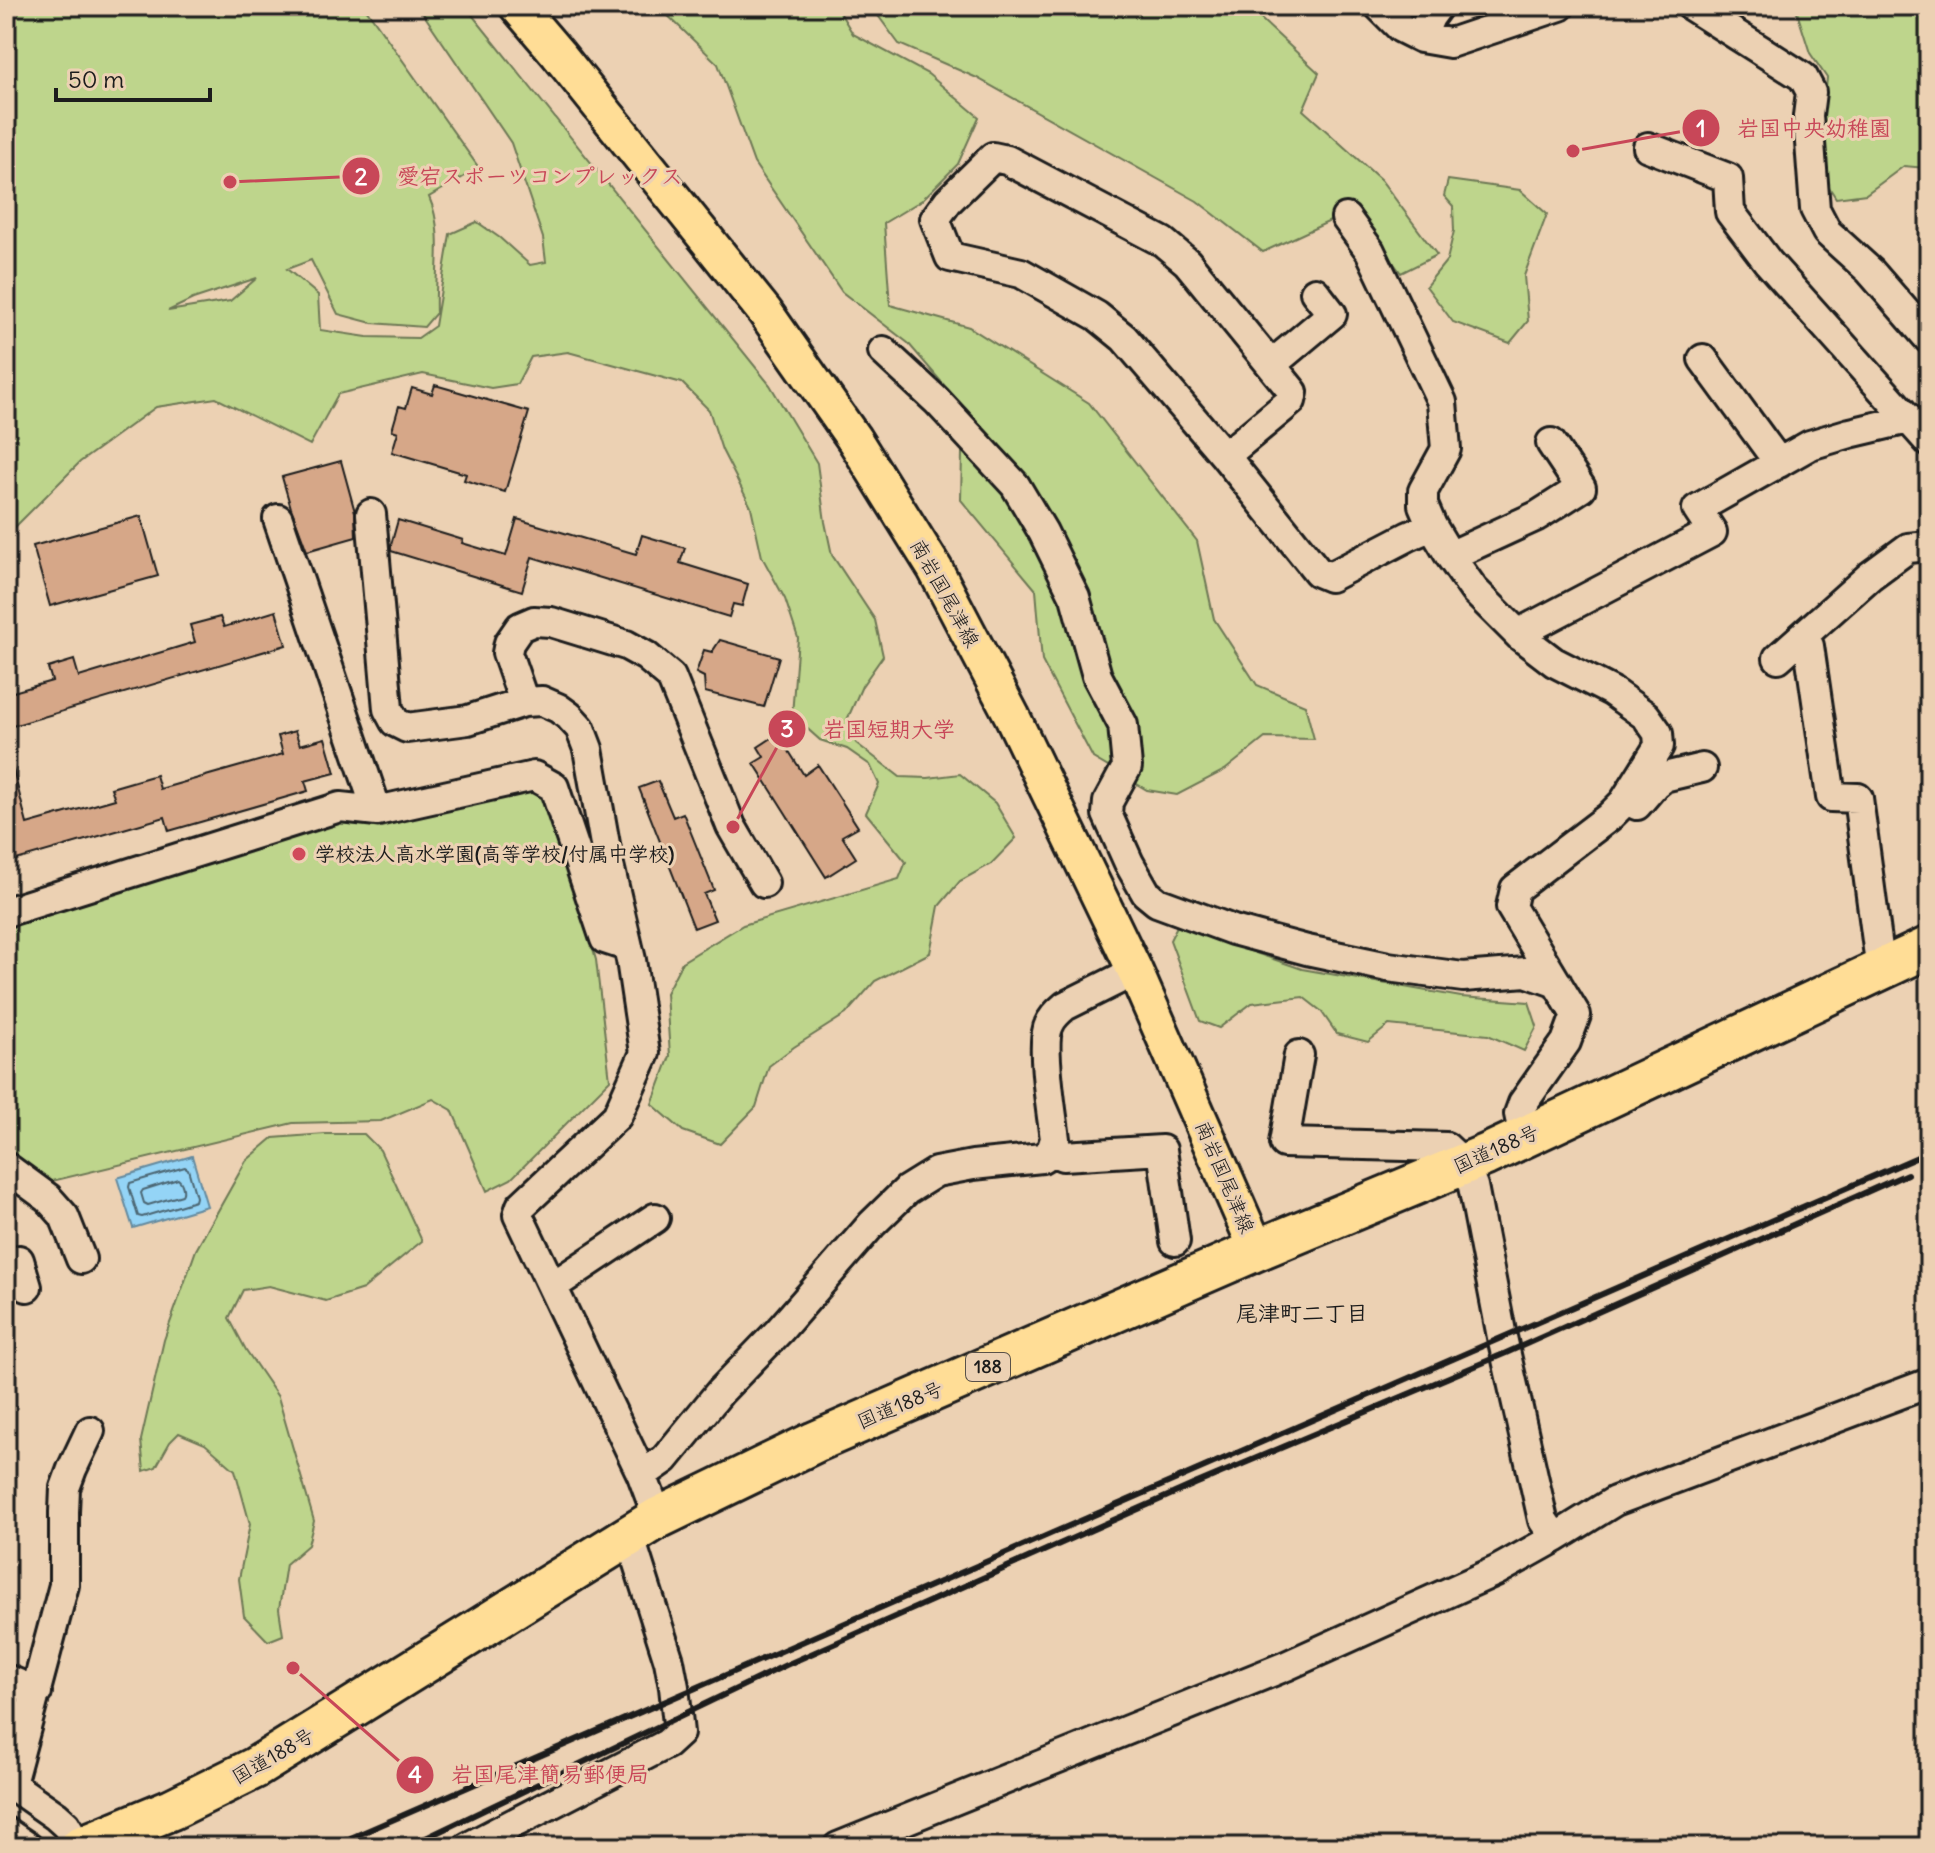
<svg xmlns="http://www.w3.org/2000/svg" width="1935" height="1853" viewBox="0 0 1935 1853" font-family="Delius,'Klee One',sans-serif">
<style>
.green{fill:#bed58c;stroke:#6d7854;stroke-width:2;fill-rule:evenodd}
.water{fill:#94d4f6;stroke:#648a9f;stroke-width:2}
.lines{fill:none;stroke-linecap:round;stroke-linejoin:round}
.shore{stroke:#4c6673;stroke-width:2}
.building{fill:#d6a788;stroke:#1c1c1c;stroke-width:2}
.minor-casing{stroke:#1c1c1c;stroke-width:34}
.major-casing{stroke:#1c1c1c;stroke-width:40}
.highway-casing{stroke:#1c1c1c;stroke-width:46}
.minor{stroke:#ecd1b3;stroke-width:28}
.major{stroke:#ffdd96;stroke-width:34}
.highway{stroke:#ffdd96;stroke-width:40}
.rail{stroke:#1c1c1c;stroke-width:6}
.poi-dot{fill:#d1495b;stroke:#ecd1b3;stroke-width:3}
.labels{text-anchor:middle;stroke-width:6;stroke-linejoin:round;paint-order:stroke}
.shield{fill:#ecd1b3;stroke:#5a5249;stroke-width:2}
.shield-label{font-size:18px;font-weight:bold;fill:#1c1c1c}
.street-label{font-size:20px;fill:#1c1c1c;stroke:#ecd1b3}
.poi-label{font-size:20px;font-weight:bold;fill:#1c1c1c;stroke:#ecd1b3;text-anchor:start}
.neighbourhood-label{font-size:22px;font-weight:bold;fill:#1c1c1c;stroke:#ecd1b3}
.leader{fill:none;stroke:#c84758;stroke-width:3}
.callout-dot{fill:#c84758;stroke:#ecd1b3;stroke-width:3}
.mark-label{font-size:24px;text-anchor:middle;font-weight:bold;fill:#fff}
.callout-label{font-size:22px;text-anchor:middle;font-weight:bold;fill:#c84758;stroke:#ecd1b3;stroke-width:6;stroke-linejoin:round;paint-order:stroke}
</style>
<rect width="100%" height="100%" fill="#ecd1b3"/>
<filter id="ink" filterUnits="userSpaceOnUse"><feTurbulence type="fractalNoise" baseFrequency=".0125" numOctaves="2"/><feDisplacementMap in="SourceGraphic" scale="16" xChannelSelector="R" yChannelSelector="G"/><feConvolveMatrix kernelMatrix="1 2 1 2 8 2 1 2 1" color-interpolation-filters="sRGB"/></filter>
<g filter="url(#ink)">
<path class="green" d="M6,6H364L479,168L429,197C445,233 434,275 436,313L424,327L372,323L338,314L311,260L287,269L318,295L320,330L367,337L418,338L435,326L450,234L477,222L500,238L530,265L546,262L543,238L511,143L418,6H465L770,385L817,463L825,522L832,555L875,620L883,656L862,686L847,720L856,743L900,777L928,778L960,774L995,803L1016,838L991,864L960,881L939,906L930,953L875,981L846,1014L794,1047L769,1066L756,1107L720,1144L683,1131L652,1104L670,1056L666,993L682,962L743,925L899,879L906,862L866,813L879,784L870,765L847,749L820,740L792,715L798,638L785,599L762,557L751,507L722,450L709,410L682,383L568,352L531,357L517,384L491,388L423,374L338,394L310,445L216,398L156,407L80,462L6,536ZM257,278L230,301L168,311L193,299Z
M658,6H836L853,34L928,74L979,117L958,164L922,200L884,223L890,305L969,327L1089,403L1197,541L1214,619L1257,685L1305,705L1314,739L1265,738L1225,770L1177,795L1147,790L1093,758L1042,661L1036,590L961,500L963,407L908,343L842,292L754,163L718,64Z
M871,6H1247L1319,73L1303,110L1381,180L1437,255L1401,273L1354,210L1263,252L1197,201L977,78L899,44Z
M1795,6H1929V167L1926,168L1904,166L1866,194L1836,198L1823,178L1824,108L1827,78L1810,53Z
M1448,180L1520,190L1547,214L1524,276L1528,321L1510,343L1453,322L1426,286L1447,260L1454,231L1453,206L1444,196Z
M529,786L548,795L596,960L610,1080L511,1179L487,1191L452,1110L433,1099L381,1121L293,1123L44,1183L6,1155V919L341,819L378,828Z
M1177,926L1302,969L1461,997L1529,1002L1537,1026L1524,1051L1488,1035L1389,1025L1368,1042L1337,1034L1321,1011L1303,997L1252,1003L1219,1028L1200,1021L1170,940Z
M325,1134H364L380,1150L422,1241L363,1289L326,1301L269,1286L243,1290L229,1318L246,1350L278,1397L314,1521L308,1545L286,1564L279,1609L283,1635L268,1641L244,1616L239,1579L250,1524L235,1470L205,1444L179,1433L170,1442L156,1467L144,1471L141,1440L164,1340L196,1250L246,1161L273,1138Z"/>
<path class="water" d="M192,1156L207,1206L133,1228L117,1178Z"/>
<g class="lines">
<path class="shore" d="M185,1167L188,1169L196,1197L195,1201L142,1217L138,1216L129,1187L130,1183Z
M178,1179C182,1182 185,1191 182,1195L148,1205L144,1203L141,1193L143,1190Z"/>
</g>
<path class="building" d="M435,385L529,412L505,492L464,480L466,474L392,452L398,432L392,430L399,406L406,408L412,388L432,394Z
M341,461L355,512L356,537L307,551L291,508L282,477Z
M141,516L158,576L50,606L33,546Z
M517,519L636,554L642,535L685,548L680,563L748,584L742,606L733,604L729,617L532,557L522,591L391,551V545L398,520L463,540L462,543L506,556Z
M276,611L286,645L6,728V694L52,681L48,668L74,660L79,677L195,642L190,625L220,617L224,627Z
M720,640L779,657L764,707L705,692L704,677L696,673L704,650L712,652Z
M295,731L300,745L325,738L335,773L305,781L308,791L169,831L165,817L6,863V765H12L27,824L115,799L111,788L156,775L160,789L283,754L278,736Z
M778,734L804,775L818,765L858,827L842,836L856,858L826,877L754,763L764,757L758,747Z
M658,781L673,817L683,813L714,890L704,894L715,920L694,928L639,788Z"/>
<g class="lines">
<g class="minor-casing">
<path id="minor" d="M1379,6L1401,28L1421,38L1450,43L1560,6
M1691,6L1803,77L1811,92L1808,116L1815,209L1827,232L1870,271L1929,339
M1421,38L1430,17L1438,6
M1648,147L1728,178L1730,212L1768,262L1929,442
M993,157L1007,160L1163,242L1187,262L1293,392L1291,401L1225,456L1124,338L1097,316L1021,273L950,257L935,219L948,201Z
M1346,218L1370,251L1442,402L1446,449L1423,491V505L1432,526L1450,556L1474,590L1520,636L1554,662L1611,691L1646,716L1658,733L1659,746L1624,802L1609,817L1515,889L1511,907L1576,1015L1566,1042L1523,1103L1519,1114L1524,1137
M883,351L937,401L1015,485L1043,532L1075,597L1097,676L1123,725L1127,767L1108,802L1107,814L1129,863L1146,893L1157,902L1233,930L1307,950L1388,967L1463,977L1526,972L1557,983
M1703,359L1779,463
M1271,365L1332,314L1315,292
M1225,456L1318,572L1330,577L1409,536L1432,526
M371,514L388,709L395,722L407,728L468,720L524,702L542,701L558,708L569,716L580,728L588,749L608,861L631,960L645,1053L617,1116L521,1206L518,1215L642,1475L658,1518
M1450,556L1537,516L1581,488L1551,443
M1804,635L1809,646L1831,797L1858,798L1879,956L1883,969
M1520,636L1527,629L1712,532L1697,509L1810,445L1850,433L1909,419
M1778,658L1870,576L1908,548L1929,546
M524,702L507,653L509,643L520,627L534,621L551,622L626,645L646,656L671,677L731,826L764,883
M1637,805L1655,784L1664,777L1702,768
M377,811L534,776L554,787L605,939L617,943L626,942
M6,912L340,807L377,811L278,519
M1299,1055L1284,1143L1446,1147L1464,1164L1473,1186L1502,1337L1543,1520L1555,1538
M1051,1151L1063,1156L1162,1150L1175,1241
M6,1167L48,1198L64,1216L81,1259
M6,1264L19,1260L27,1287
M553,1286L655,1218
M642,1475L665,1459L720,1392L779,1331L872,1224L907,1190L936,1172L973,1165L1042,1158L1051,1151L1055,1139C1052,1115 1040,1043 1049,1025C1052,1017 1059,1011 1065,1006L1135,971
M6,1679L37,1692
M6,1781L56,1816L66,1825L79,1847
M11,1784L64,1585V1512L65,1488L72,1469L90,1431
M6,1832L28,1847
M468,1847L667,1744L679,1733L674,1687L669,1661L629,1535
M838,1847L1286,1666L1496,1571L1555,1538L1615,1501L1929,1383"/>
</g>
<g class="major-casing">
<path id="major" d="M517,6L558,54L765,312L854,439L935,569L1012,716L1135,971L1257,1250"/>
</g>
<g class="highway-casing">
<path id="highway" d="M80,1847L172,1809L255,1768L658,1518L815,1442L1257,1250L1486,1155L1929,947"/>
</g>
<use href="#minor" class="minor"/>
<use href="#major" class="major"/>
<use href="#highway" class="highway"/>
<path class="rail" d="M330,1847L1929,1152
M407,1847L786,1665L1195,1484L1506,1353L1907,1174"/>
</g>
</g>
<circle class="poi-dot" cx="299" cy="854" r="8"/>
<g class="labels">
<rect class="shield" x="966" y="1353" width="44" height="28" rx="6"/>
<g class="shield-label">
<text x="988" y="1373">188</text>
</g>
<g class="street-label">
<text transform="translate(945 593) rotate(61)" y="7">南岩国尾津線</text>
<text transform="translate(1496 1149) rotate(-24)" y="7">国道188号</text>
<text transform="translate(1225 1177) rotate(67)" y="7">南岩国尾津線</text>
<text transform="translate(900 1405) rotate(-23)" y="7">国道188号</text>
<text transform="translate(273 1756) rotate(-30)" y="7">国道188号</text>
</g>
<g class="poi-label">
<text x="315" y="861">学校法人高水学園(高等学校/付属中学校)</text>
</g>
<g class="neighbourhood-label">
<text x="1302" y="1321">尾津町二丁目</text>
</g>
</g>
<path class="leader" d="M1573 151L1701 128M230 182L361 176M733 827L787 729M293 1668L415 1775"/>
<g class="callout-dot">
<circle cx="1573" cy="151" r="8"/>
<circle cx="230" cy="182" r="8"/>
<circle cx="733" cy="827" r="8"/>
<circle cx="293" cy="1668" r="8"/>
<circle cx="1701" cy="128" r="20"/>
<circle cx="361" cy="176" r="20"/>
<circle cx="787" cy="729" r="20"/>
<circle cx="415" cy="1775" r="20"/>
</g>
<g class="mark-label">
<text x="1701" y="137">1</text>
<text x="361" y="185">2</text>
<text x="787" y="737">3</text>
<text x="415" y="1783">4</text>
</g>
<g class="callout-label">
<text x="1814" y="136">岩国中央幼稚園</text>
<text x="540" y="184">愛宕スポーツコンプレックス</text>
<text x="889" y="737">岩国短期大学</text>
<text x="550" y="1782">岩国尾津簡易郵便局</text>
</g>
<rect width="1935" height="1853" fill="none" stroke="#ecd1b3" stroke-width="32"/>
<rect x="16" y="16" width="1903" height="1821" fill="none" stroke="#1c1c1c" stroke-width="3" filter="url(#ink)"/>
<path d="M56 88v12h154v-12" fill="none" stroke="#1c1c1c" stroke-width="4"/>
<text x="68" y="88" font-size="24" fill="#1c1c1c" stroke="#ecd1b3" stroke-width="6" paint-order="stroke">50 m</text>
</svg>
